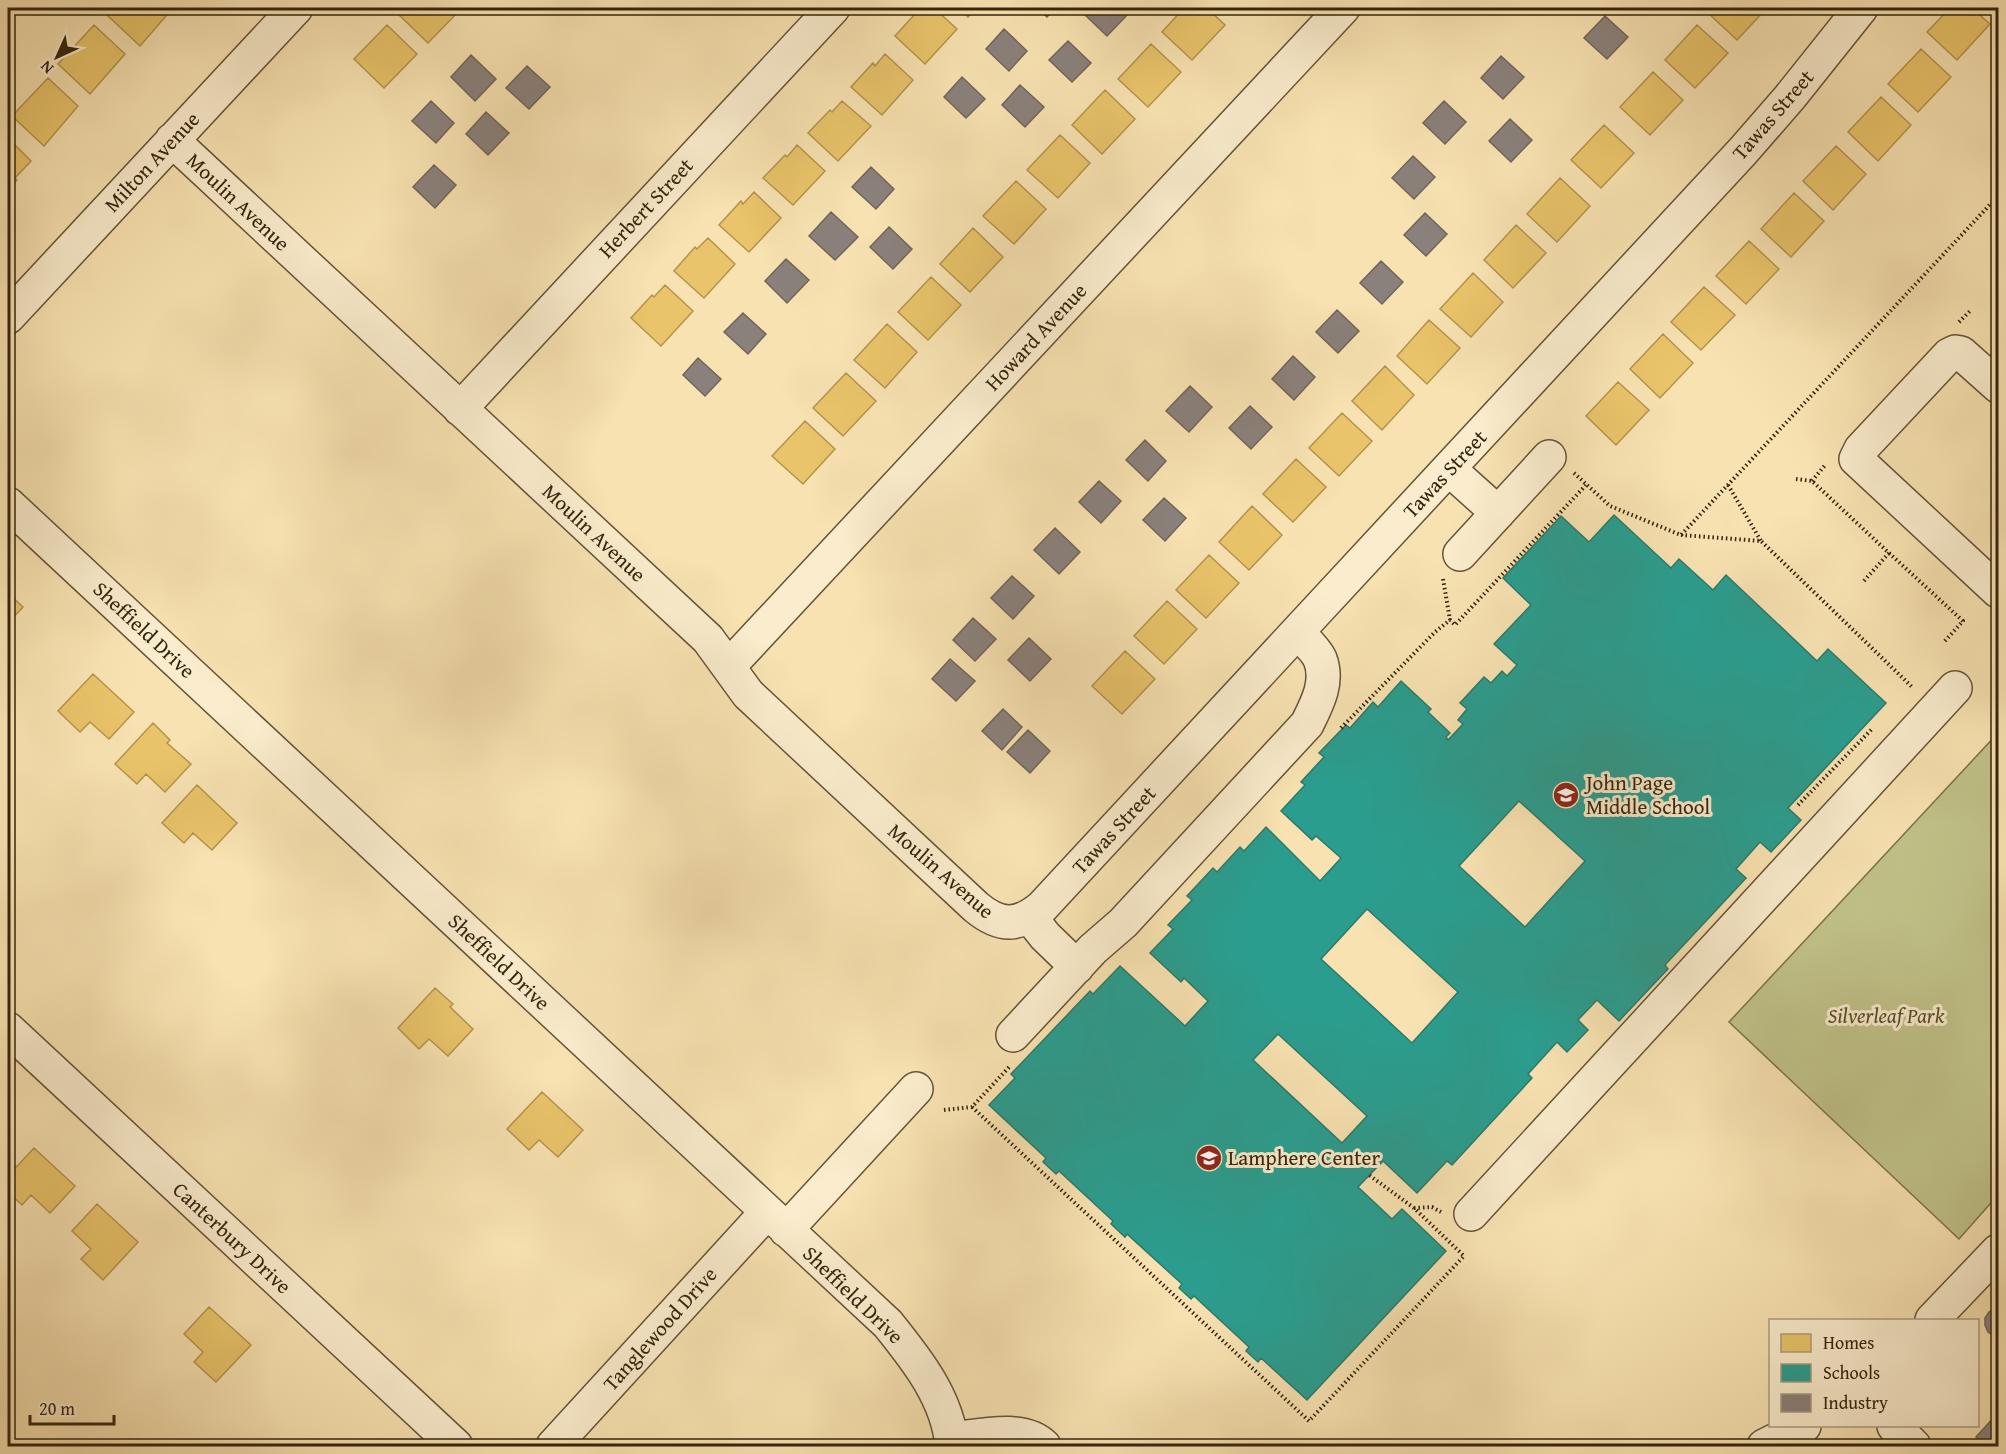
<svg xmlns="http://www.w3.org/2000/svg" width="2006" height="1454" viewBox="0 0 2006 1454" font-family="'Gentium Book Plus',serif">
<style>
.green{fill:#c0c289;stroke:#7a734c;stroke-width:1.5}
.homes{fill:#e9c46a;stroke:#b3944e;stroke-width:1.5}
.schools{fill:#2a9d8f;stroke:#2d7968;stroke-width:1.5;fill-rule:evenodd}
.industry{fill:#8a817c;stroke:#70655b;stroke-width:1.5}
.lines{fill:none;stroke-linecap:round;stroke-linejoin:round}
.minor-casing{stroke:#655437;stroke-width:36}
.path{stroke:#34240e;stroke-width:4;stroke-dasharray:1.5 3;stroke-linecap:butt}
.minor{stroke:#faeccc;stroke-width:33}
.labels{text-anchor:middle;stroke-width:6;stroke-linejoin:round;paint-order:stroke}
.street-label{font-size:21px;fill:#34240e;stroke:#faeccc}
.poi-label{font-size:21px;fill:#34240e;stroke:#faeccc;text-anchor:start}
.park-label{font-size:21px;font-style:italic;fill:#574c2d;stroke:#faeccc}
</style>
<rect width="100%" height="100%" fill="#f8e2b1"/>
<filter id="stains"><feTurbulence type="fractalNoise" baseFrequency=".00333" numOctaves="4"/><feColorMatrix values="0 0 0 0 .2 0 0 0 0 .09 0 0 0 0 .02 0 0 0 .5 -.17"/></filter>
<radialGradient id="worn" r=".72"><stop offset=".6" stop-color="#630" stop-opacity="0"/><stop offset="1" stop-color="#630" stop-opacity=".3"/></radialGradient>
<path class="green" d="M1998,733V1195L1959,1239L1729,1022Z"/>
<path class="homes" d="M116,8H173L140,46L108,16Z
M404,8H459L461,9L428,43L398,14Z
M925,8H934L957,29L925,64L895,36L916,13L918,14Z
M958,8H977L968,17Z
M1184,8H1207L1225,25L1192,60L1162,32Z
M1711,8H1767L1737,40L1707,12Z
M1950,8H1972L1990,24L1957,60L1927,32Z
M94,25L125,54L90,94L58,64Z
M387,25L417,54L384,88L354,59Z
M1697,25L1728,53L1695,88L1665,60Z
M1151,44L1181,72L1148,107L1118,79Z
M1921,49L1951,77L1918,112L1888,84Z
M885,54L913,80L882,115L851,87L873,63L875,66Z
M1653,72L1683,100L1650,135L1620,107Z
M48,78L78,106L44,146L12,116Z
M1105,90L1135,119L1102,154L1072,125Z
M1881,97L1911,125L1878,161L1848,132Z
M842,101L871,126L838,161L808,133L830,110L832,112Z
M1604,125L1634,153L1601,188L1571,160Z
M1060,135L1090,163L1058,198L1027,170Z
M8,138L31,161L15,178L17,180L8,190Z
M797,145L825,171L793,205L763,178L785,155L787,157Z
M1836,146L1866,174L1833,210L1803,181Z
M1560,178L1590,206L1557,242L1527,214Z
M1016,181L1046,209L1014,244L983,216Z
M754,192L781,218L749,252L719,225L741,201L743,204Z
M1794,193L1824,221L1791,257L1761,229Z
M1516,225L1546,253L1513,288L1484,260Z
M973,228L1003,257L970,292L940,264Z
M708,238L735,264L704,298L674,271L695,247L697,249Z
M1749,241L1779,269L1746,304L1716,276Z
M1473,273L1503,302L1471,337L1440,309Z
M931,277L961,305L928,340L898,312Z
M665,285L693,311L661,346L631,318L652,295L654,297Z
M1704,287L1735,315L1701,350L1671,322Z
M1429,320L1460,348L1427,384L1397,356Z
M887,324L917,352L885,388L854,360Z
M1663,334L1693,363L1660,398L1630,369Z
M1385,366L1414,395L1382,430L1352,401Z
M846,373L876,401L843,436L813,408Z
M1618,382L1649,410L1616,445L1586,416Z
M1342,413L1372,441L1339,476L1309,448Z
M805,421L835,449L803,484L772,456Z
M1296,459L1326,487L1293,522L1263,494Z
M1252,506L1282,535L1249,570L1219,542Z
M1209,555L1239,583L1206,618L1176,590Z
M8,593L23,607L8,623Z
M1167,601L1197,629L1164,664L1134,636Z
M1125,651L1155,679L1122,714L1092,686Z
M93,674L134,712L109,739L90,722L80,732L58,711Z
M153,723L170,740L167,743L191,764L165,792L146,774L137,784L115,764Z
M197,785L237,823L212,850L193,833L184,843L162,823Z
M435,988L453,1004L450,1007L473,1029L448,1056L429,1039L419,1049L398,1028Z
M542,1092L583,1130L558,1157L539,1140L529,1150L507,1129Z
M34,1148L75,1186L50,1213L31,1195L22,1205L8,1192V1176Z
M97,1204L138,1242L103,1280L81,1259L91,1249L72,1231Z
M209,1307L251,1345L216,1382L194,1362L203,1352L184,1334Z"/>
<path class="schools" d="M1614,515L1671,568L1679,559L1713,590L1726,575L1817,661L1828,649L1886,703L1788,808L1801,820L1771,852L1760,842L1736,869L1746,878L1665,965L1668,969L1619,1021L1597,1000L1578,1020L1588,1030L1567,1052L1557,1042L1528,1074L1532,1078L1452,1165L1447,1161L1417,1193L1383,1161L1358,1187L1392,1219L1402,1209L1446,1251L1307,1400L1261,1358L1258,1362L1246,1351L1249,1347L1194,1296L1191,1299L1179,1288L1182,1284L1127,1234L1125,1237L1111,1224L1113,1221L1059,1171L1056,1174L1043,1162L1046,1158L989,1105L1015,1078L1011,1074L1090,991L1093,994L1120,966L1185,1026L1208,1001L1184,978L1181,982L1150,953L1173,929L1168,925L1192,900L1187,896L1213,868L1217,872L1240,847L1244,851L1266,827L1320,881L1341,858L1316,836L1312,840L1281,811L1305,785L1301,782L1324,757L1319,753L1346,725L1350,728L1373,702L1378,707L1401,681L1431,709L1428,712L1450,733L1446,737L1448,740L1463,724L1458,720L1467,709L1460,703L1484,677L1491,683L1502,671L1507,676L1517,665L1494,644L1531,605L1503,578L1561,516L1589,542ZM1519,801L1585,861L1525,927L1459,866ZM1367,909L1458,992L1412,1043L1321,959ZM1278,1034L1367,1116L1342,1143L1253,1060Z"/>
<path class="industry" d="M1037,8H1055L1047,17Z
M1090,8H1124L1129,13L1107,36L1084,14Z
M1605,16L1628,37L1607,59L1584,38Z
M1004,29L1027,51L1009,71L986,49Z
M1068,41L1091,63L1072,82L1049,60Z
M471,55L496,79L475,101L451,77Z
M1501,56L1524,77L1503,99L1481,78Z
M527,66L550,87L529,109L506,88Z
M962,77L985,99L966,118L944,97Z
M1020,85L1044,107L1025,127L1002,105Z
M431,101L454,123L436,143L412,121Z
M1444,101L1466,122L1445,144L1423,123Z
M486,112L509,133L488,155L466,134Z
M1510,119L1532,140L1511,162L1489,141Z
M1413,156L1435,177L1414,199L1392,178Z
M434,165L456,185L435,208L413,187Z
M871,167L894,189L876,209L852,187Z
M831,212L858,237L835,260L809,236Z
M1425,213L1447,234L1426,256L1404,235Z
M889,227L912,249L893,269L870,247Z
M786,259L809,280L787,303L765,281Z
M1381,261L1403,282L1382,304L1360,283Z
M1337,310L1359,331L1338,353L1316,332Z
M743,313L766,334L748,354L724,332Z
M1293,356L1315,377L1294,400L1272,379Z
M698,358L721,379L705,396L683,375Z
M1190,386L1212,407L1189,432L1166,411Z
M1250,406L1272,427L1251,449L1229,428Z
M1145,440L1166,461L1148,481L1126,460Z
M1099,481L1121,501L1101,523L1079,502Z
M1164,498L1186,518L1165,541L1143,520Z
M1055,528L1080,552L1059,574L1034,550Z
M1012,576L1034,596L1013,619L991,598Z
M973,618L996,639L975,661L953,640Z
M1029,638L1051,659L1030,681L1008,660Z
M950,659L975,681L956,701L932,679Z
M1003,709L1022,727L1002,750L982,731Z
M1028,730L1050,751L1030,773L1007,752Z
M1995,1308H1998V1336H1994L1988,1332L1985,1325V1318L1989,1312Z
M1998,1413V1446H1976L1981,1441L1976,1437Z"/>
<g class="lines">
<g class="minor-casing">
<path id="minor" d="M172,140L708,639L748,694L976,907C1000,927 1018,927 1042,907L1743,151L1790,97L1861,8
M8,317L296,8
M1998,386L1961,353L1955,352L1949,355L1861,449L1856,459L1998,591
M460,409L833,8
M1449,469L1498,513
M8,504L888,1324C917,1360 948,1399 952,1446
M1460,554L1549,457
M729,666L1343,8
M1030,917L1045,936L1077,967
M8,1029L456,1446
M1013,1035L1093,949L1123,923L1307,724C1317,704 1329,682 1320,659C1316,650 1305,640 1298,633
M1471,1214L1955,688
M786,1230L916,1089
M1932,1320L1998,1251
M1894,1426L1914,1446
M952,1439C979,1436 1024,1425 1044,1446
M553,1446L767,1212
M1764,1446L1804,1426"/>
</g>
<path class="path" d="M1959,322L1970,311
M1574,473L1610,506L1681,535L1998,196
M1796,479L1812,481L1889,553L1862,583
M1812,481L1826,464
M1728,485L1761,541
M1681,535L1761,541L1906,681L1912,687L1911,689
M1889,553L1963,621L1944,642
M1443,579L1450,620
M1341,728L1435,632L1450,620L1455,625L1586,485
M1798,805L1872,729
M972,1107L1309,1421L1464,1256L1414,1208L1369,1175
M944,1110L972,1107L1011,1065
M1414,1208L1432,1207L1441,1212"/>
<use href="#minor" class="minor"/>
</g>
<defs>
<g id="school-disc" transform="scale(1.35)"><circle r="9.5" fill="#8f2418" stroke="#faeccc"/><path d="M0-5L7-2L0 1L-7-2ZM-4 1L0 2.5L4 1V4Q0 6-4 4Z" fill="#fff"/></g>
</defs>
<g fill-rule="evenodd">
<use href="#school-disc" x="1566" y="795"/>
<use href="#school-disc" x="1209" y="1158"/>
</g>
<g class="labels">
<g class="street-label">
<text transform="translate(1773 115) rotate(-49)" y="7">Tawas Street</text>
<text transform="translate(152 162) rotate(-47)" y="7">Milton Avenue</text>
<text transform="translate(238 202) rotate(43)" y="7">Moulin Avenue</text>
<text transform="translate(646 208) rotate(-47)" y="7">Herbert Street</text>
<text transform="translate(1036 337) rotate(-47)" y="7">Howard Avenue</text>
<text transform="translate(1445 474) rotate(-47)" y="7">Tawas Street</text>
<text transform="translate(594 533) rotate(43)" y="7">Moulin Avenue</text>
<text transform="translate(144 630) rotate(43)" y="7">Sheffield Drive</text>
<text transform="translate(1114 830) rotate(-47)" y="7">Tawas Street</text>
<text transform="translate(941 871) rotate(41)" y="7">Moulin Avenue</text>
<text transform="translate(499 962) rotate(43)" y="7">Sheffield Drive</text>
<text transform="translate(232 1238) rotate(43)" y="7">Canterbury Drive</text>
<text transform="translate(853 1295) rotate(44)" y="7">Sheffield Drive</text>
<text transform="translate(660 1329) rotate(-48)" y="7">Tanglewood Drive</text>
</g>
<g class="poi-label">
<text x="1586" y="790">John Page<tspan x="1586" dy="24">Middle School</tspan></text>
<text x="1228" y="1165">Lamphere Center</text>
</g>
<g class="park-label">
<text x="1886" y="1023">Silverleaf Park</text>
</g>
</g>
<rect width="2006" height="1454" fill="none" stroke="#f8e2b1" stroke-width="30"/>
<rect x="9" y="9" width="1988" height="1436" fill="none" stroke="#34240e" stroke-width="3"/>
<rect x="15" y="15" width="1976" height="1424" fill="none" stroke="#34240e" stroke-width="1.5"/>
<rect x="1769" y="1319" width="210" height="108" fill="#faeccc" stroke="#ab9c80" stroke-width="1.5"/>
<rect x="1781" y="1334" width="30" height="18" fill="#e9c46a" stroke="#ab9c80" stroke-width="1.5"/>
<text x="1823" y="1349" font-size="18" fill="#34240e">Homes</text>
<rect x="1781" y="1364" width="30" height="18" fill="#2a9d8f" stroke="#ab9c80" stroke-width="1.5"/>
<text x="1823" y="1379" font-size="18" fill="#34240e">Schools</text>
<rect x="1781" y="1394" width="30" height="18" fill="#8a817c" stroke="#ab9c80" stroke-width="1.5"/>
<text x="1823" y="1409" font-size="18" fill="#34240e">Industry</text>
<g transform="translate(57 57) rotate(225)" stroke="#faeccc" stroke-width="4.5" paint-order="stroke">
<path d="M0-4.5L10 22L0 15L-10 22Z" fill="#34240e"/>
<text y="-9" font-size="16" font-weight="bold" text-anchor="middle" fill="#34240e">N</text>
</g>
<path d="M30 1415v9h84v-9" fill="none" stroke="#34240e" stroke-width="3"/>
<text x="39" y="1415" font-size="18" fill="#34240e" stroke="#faeccc" stroke-width="4.5" paint-order="stroke">20 m</text>
<rect width="100%" height="100%" filter="url(#stains)"/>
<rect width="100%" height="100%" fill="url(#worn)"/>
</svg>
